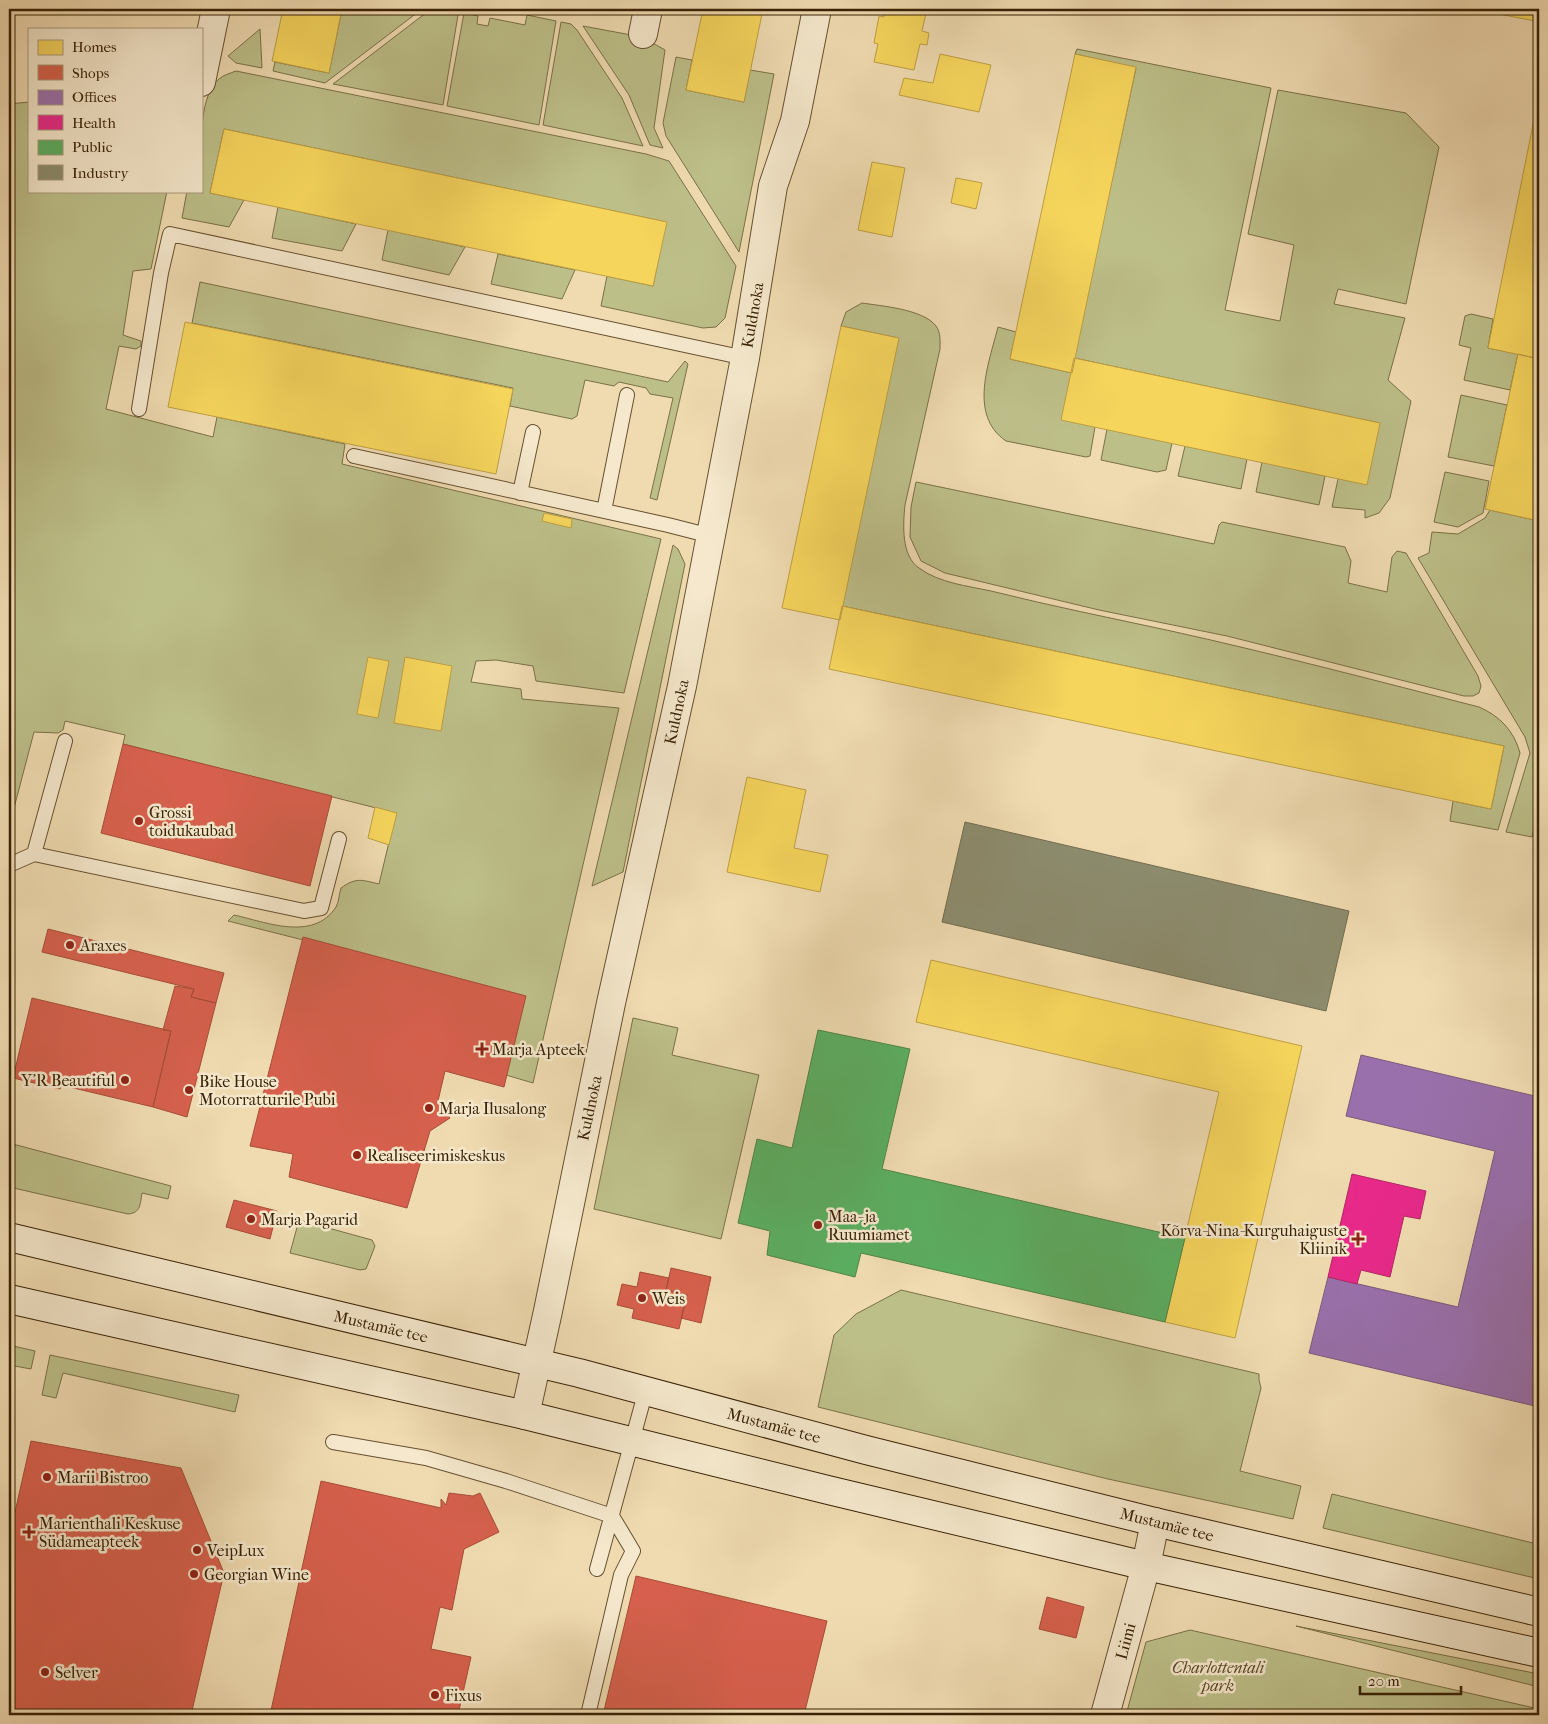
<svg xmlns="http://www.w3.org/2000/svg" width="1548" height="1724" viewBox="0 0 1548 1724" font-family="'IM FELL French Canon',serif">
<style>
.green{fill:#bdbf89;stroke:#7b7047}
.homes{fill:#f6d55c;stroke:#bd9f42}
.shops{fill:#d6604d;stroke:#a74d37}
.offices{fill:#9970ab;stroke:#7c5979}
.health{fill:#e7298a;stroke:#b32762}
.public{fill:#5aae61;stroke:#508445}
.industry{fill:#8c8c6e;stroke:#736c4e}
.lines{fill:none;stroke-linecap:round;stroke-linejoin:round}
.lane-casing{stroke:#675030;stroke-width:16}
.street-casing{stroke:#675030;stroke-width:30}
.secondary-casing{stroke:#392205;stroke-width:30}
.lane{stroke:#f5e8cc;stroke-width:14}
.street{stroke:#f5e8cc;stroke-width:28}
.secondary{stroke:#f5e8cc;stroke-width:28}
.poi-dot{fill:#8f2418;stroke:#f5e8cc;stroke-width:2}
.labels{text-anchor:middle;stroke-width:5;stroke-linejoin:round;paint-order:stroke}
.street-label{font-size:16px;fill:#392205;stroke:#f5e8cc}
.poi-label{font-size:16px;fill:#392205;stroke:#f5e8cc;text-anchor:start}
.park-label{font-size:16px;font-style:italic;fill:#5a4926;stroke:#f5e8cc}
</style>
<rect width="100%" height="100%" fill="#f0dbb1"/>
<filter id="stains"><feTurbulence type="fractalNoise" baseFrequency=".004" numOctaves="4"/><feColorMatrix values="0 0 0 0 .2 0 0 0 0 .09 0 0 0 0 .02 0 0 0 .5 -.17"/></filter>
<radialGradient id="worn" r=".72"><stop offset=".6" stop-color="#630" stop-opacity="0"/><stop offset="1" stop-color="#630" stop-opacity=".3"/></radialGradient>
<path class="green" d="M342,9H422L325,83L273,71L275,62L329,73Z
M431,9H459L443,105L333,84Z
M464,13L478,16L477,24L488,26L490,18L525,25L527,15L556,21L539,125L447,106Z
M561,22L571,24L577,30L622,98L643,146L543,125Z
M583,26L642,37L665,50L654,128L663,148L650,145L629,95Z
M260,29L262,68L236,63L228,56Z
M1077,49L1271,88L1225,310L1280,321L1294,245L1248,234L1278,90L1406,113L1439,147L1406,304L1338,289L1334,304L1405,318L1388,380L1411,401L1390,498L1379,513L1365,518V510L1332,507L1338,479L1379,423L1074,358L1136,68L1075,54Z
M676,57L692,60L686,90L744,102L750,70L774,74L739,252L666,136L663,123Z
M236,71L646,154L669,161L736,266L725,318L716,327L703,328L601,306L607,276L653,286L666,222L224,129L210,193L244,200L229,227L182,218L187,191H201C201,164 196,97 219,79C223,75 231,73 236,71Z
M29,102V191H167L151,269L133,271L123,335L141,341V346L136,349L119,346L106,409L213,437L217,417L345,444L342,464L661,539L624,693L536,681L533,666L496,660L476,661L471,682L521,689L522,699L619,708L533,1083L506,1075L525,996L228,921L234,915C266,922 313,942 336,907C339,902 339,894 341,888C356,877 362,880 379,884L396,813L123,744L125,735L65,721L63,730L58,733L34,732L9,827V104Z
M278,207L356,224L342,251L272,238Z
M388,230L465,247L449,275L382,260Z
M498,254L575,270L562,299L491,284Z
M200,282L668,382L685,361L688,364L657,500L650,498L673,398L650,394L646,388L619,382L614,386L585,380L577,416L572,419L510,406L513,388L192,323Z
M862,303C881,306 923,309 936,326C941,333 940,341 940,349L905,505C903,524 901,556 919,568C939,583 968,586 991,591C1051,606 1111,618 1171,631C1275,654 1377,681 1479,707C1500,716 1514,731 1520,753L1498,830L1450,821L1453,801L1491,809L1504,746L842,606L898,338L841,326L846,312Z
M1471,314L1493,319L1488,348L1518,354L1510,390L1464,380L1471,348L1459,345L1465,316Z
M998,327L1016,332L1010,359L1072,373L1095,427L1090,456L1086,457L1006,441C968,415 989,363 998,327Z
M1461,395L1507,405L1494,466L1448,457Z
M1107,429L1172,443L1166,470L1157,472L1101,460Z
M1185,446L1247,459L1241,489L1178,476Z
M1262,462L1325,476L1319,505L1256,492Z
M1445,472L1489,481L1483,513L1458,527L1434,522Z
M916,482L1214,544L1219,525L1222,522L1345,547L1351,561L1348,583L1387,592L1392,557L1397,551L1406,553L1478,676L1481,686L1479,693L1473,696H1464L1227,636L1099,610L945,573L921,561L910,537L911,507Z
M1490,510L1539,521V804L1532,837L1506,832L1530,753L1525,737L1418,558L1429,553L1432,532L1458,534L1485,518Z
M673,545L678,549L685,564L623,872L592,886Z
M633,1018L678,1028L672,1055L759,1075L721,1239L594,1209Z
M9,1143L171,1186L168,1199L142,1193C140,1204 141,1213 128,1214L9,1187Z
M299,1220L372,1240L375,1246L366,1269L360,1270L290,1253Z
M901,1290L1259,1374V1380L1261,1388L1240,1471L1301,1486L1293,1519L1108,1479L818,1407L834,1335L856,1314Z
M9,1345L35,1351L31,1369L9,1365Z
M50,1355L239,1395L235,1412L63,1373L56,1398L42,1395Z
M1332,1494L1537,1544L1539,1537V1579L1323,1528Z
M1296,1626L1539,1674V1687Z
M1190,1630L1539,1709V1715H1126L1146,1642Z"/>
<path class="homes" d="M283,9H342L329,73L272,61Z
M703,9H763L744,102L686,90Z
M885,9H927L922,31L929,33L927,45L920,44L914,70L874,62L878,44L874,43L879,16L884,17Z
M1472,9H1539V22L1525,19Z
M940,54L991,65L979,112L899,95L904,78L933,83Z
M1075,54L1136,67L1072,373L1010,359Z
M1539,95V359L1488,348Z
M224,129L667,222L653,286L210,193Z
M872,162L905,168L892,237L858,230Z
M956,178L982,183L976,209L951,203Z
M185,322L513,389L496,474L168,407Z
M841,326L899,338L840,620L782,608Z
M1518,354L1539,359V521L1485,509Z
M1074,358L1380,423L1367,485L1061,420Z
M544,513L572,519L571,528L542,521Z
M842,606L1504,746L1491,809L829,669Z
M368,657L389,661L378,718L357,714Z
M405,657L452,666L441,731L394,723Z
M747,777L806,790L794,848L828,855L820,892L727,872Z
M375,807L397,813L389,845L368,838Z
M931,960L1302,1046L1235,1338L1165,1322L1219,1092L916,1022Z"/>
<path class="shops" d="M123,744L332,796L310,886L101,833Z
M48,929L224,973L216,1003L191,997L194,989L42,952Z
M303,937L526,996L504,1087L445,1071L438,1101L450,1118L430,1131L407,1208L289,1177L293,1154L250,1146Z
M175,986L194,989L191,997L216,1003L187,1117L153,1107L171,1031L163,1030Z
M32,998L171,1031L153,1107L61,1085L60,1089L13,1078Z
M234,1200L277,1211L270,1239L226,1227Z
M671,1268L711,1277L701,1323L681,1318L687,1295L666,1290Z
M640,1272L669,1278L666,1290L687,1295L679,1329L632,1318L634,1309L617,1305L622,1284L637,1287Z
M31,1441L181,1468L224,1573L191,1715H9V1539Z
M321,1481L441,1508V1499L446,1505L449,1493L473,1496L480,1493L499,1532L464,1549L452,1610L440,1607L431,1649L471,1657L458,1715H270Z
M636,1576L827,1621L804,1715H603Z
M1047,1597L1084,1607L1076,1638L1039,1629Z"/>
<path class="offices" d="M1361,1055L1539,1097V1407L1309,1353L1328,1277L1458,1307L1495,1151L1346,1116Z"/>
<path class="health" d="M1352,1174L1426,1191L1420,1219L1404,1216L1390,1277L1361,1270L1357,1284L1328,1277Z"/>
<path class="public" d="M818,1030L910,1049L882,1169L1185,1238L1165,1322L861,1253L855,1277L767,1255L770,1231L738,1223L757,1139L792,1148Z"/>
<path class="industry" d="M965,822L1349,911L1326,1011L942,922Z"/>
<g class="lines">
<g class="lane-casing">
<path id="lane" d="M139,409L161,273L170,234L745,358
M354,456L668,525L711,536
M520,493L533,432
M604,511L627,395
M34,854L65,741
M9,865L34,854L304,911L321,908L339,839
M333,1442L426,1458L506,1481L612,1516L633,1551L621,1575L588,1715
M597,1569L646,1390"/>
</g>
<g class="street-casing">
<path id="street" d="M643,34L648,9
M201,82L216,9
M525,1415L548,1311L611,1003L682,686L745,358L773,186L795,121L817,9
M1105,1715L1146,1566L1155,1522"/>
</g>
<g class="secondary-casing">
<path id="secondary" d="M9,1237L579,1373L866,1450L1155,1522L1539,1612
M9,1299L525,1415L828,1490L1146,1566L1539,1653"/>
</g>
<use href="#lane" class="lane"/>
<use href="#street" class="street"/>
<use href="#secondary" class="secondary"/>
</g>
<g class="poi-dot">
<circle cx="139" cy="821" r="5"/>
<circle cx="70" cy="945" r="5"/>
<path d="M479.5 1041.5h5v5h5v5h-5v5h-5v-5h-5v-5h5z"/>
<circle cx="125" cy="1080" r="5"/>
<circle cx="189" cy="1090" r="5"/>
<circle cx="429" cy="1108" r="5"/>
<circle cx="357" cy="1155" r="5"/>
<circle cx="251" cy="1219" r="5"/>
<circle cx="818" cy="1225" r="5"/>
<path d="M1355.5 1231.5h5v5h5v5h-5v5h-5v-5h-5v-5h5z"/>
<circle cx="642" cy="1298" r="5"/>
<circle cx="47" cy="1477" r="5"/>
<path d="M26.5 1524.5h5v5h5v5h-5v5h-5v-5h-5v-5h5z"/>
<circle cx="197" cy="1550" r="5"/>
<circle cx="194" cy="1574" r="5"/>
<circle cx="45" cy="1672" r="5"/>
<circle cx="435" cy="1695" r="5"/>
</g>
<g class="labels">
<g class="street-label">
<text transform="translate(752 315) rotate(-80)" y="6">Kuldnoka</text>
<text transform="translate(676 712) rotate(-78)" y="6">Kuldnoka</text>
<text transform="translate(589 1108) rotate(-78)" y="6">Kuldnoka</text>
<text transform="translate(381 1326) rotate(13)" y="6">Mustamäe tee</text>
<text transform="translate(774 1425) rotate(15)" y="6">Mustamäe tee</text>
<text transform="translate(1167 1524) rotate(14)" y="6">Mustamäe tee</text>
<text transform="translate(1125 1641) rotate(-75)" y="6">Liimi</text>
</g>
<g class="poi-label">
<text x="149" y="818">Grossi<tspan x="149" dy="18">toidukaubad</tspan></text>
<text x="80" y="951">Araxes</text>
<text x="492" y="1055">Marja Apteek</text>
<text x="115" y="1086" text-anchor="end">Y'R Beautiful</text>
<text x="199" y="1087">Bike House<tspan x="199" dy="18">Motorratturile Pubi</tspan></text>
<text x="439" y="1114">Marja Ilusalong</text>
<text x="367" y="1161">Realiseerimiskeskus</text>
<text x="828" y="1222">Maa- ja<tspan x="828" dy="18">Ruumiamet</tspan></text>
<text x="261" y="1225">Marja Pagarid</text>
<text x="1347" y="1236" text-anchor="end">Kõrva-Nina-Kurguhaiguste<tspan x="1347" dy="18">Kliinik</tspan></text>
<text x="652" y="1304">Weis</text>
<text x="57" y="1483">Marii Bistroo</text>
<text x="39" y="1529">Marienthali Keskuse<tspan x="39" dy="18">Südameapteek</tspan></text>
<text x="207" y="1556">VeipLux</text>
<text x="204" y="1580">Georgian Wine</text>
<text x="55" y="1678">Selver</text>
<text x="445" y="1701">Fixus</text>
</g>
<g class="park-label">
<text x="1218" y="1673">Charlottentali<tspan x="1218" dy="18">park</tspan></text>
</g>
</g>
<rect width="1548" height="1724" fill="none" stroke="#f0dbb1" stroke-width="30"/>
<rect x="10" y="10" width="1528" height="1704" fill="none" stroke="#392205" stroke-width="2.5"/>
<rect x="15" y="15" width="1518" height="1694" fill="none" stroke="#392205"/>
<rect x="28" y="28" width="175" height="165" fill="#f5e8cc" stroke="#aa997c"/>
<rect x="38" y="40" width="25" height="15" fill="#f6d55c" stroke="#aa997c"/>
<text x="72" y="52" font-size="15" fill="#392205">Homes</text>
<rect x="38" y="65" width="25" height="15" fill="#d6604d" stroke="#aa997c"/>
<text x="72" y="78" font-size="15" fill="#392205">Shops</text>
<rect x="38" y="90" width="25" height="15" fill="#9970ab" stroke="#aa997c"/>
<text x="72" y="102" font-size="15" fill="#392205">Offices</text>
<rect x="38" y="115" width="25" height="15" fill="#e7298a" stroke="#aa997c"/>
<text x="72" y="128" font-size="15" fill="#392205">Health</text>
<rect x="38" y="140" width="25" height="15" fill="#5aae61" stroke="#aa997c"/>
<text x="72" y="152" font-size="15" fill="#392205">Public</text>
<rect x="38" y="165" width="25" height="15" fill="#8c8c6e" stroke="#aa997c"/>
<text x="72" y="178" font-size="15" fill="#392205">Industry</text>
<path d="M1360 1686v8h101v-8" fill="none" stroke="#392205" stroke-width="2.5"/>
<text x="1368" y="1686" font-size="15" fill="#392205" stroke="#f5e8cc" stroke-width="4" paint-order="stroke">20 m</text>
<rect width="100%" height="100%" filter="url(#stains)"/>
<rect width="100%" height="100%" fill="url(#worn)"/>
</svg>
